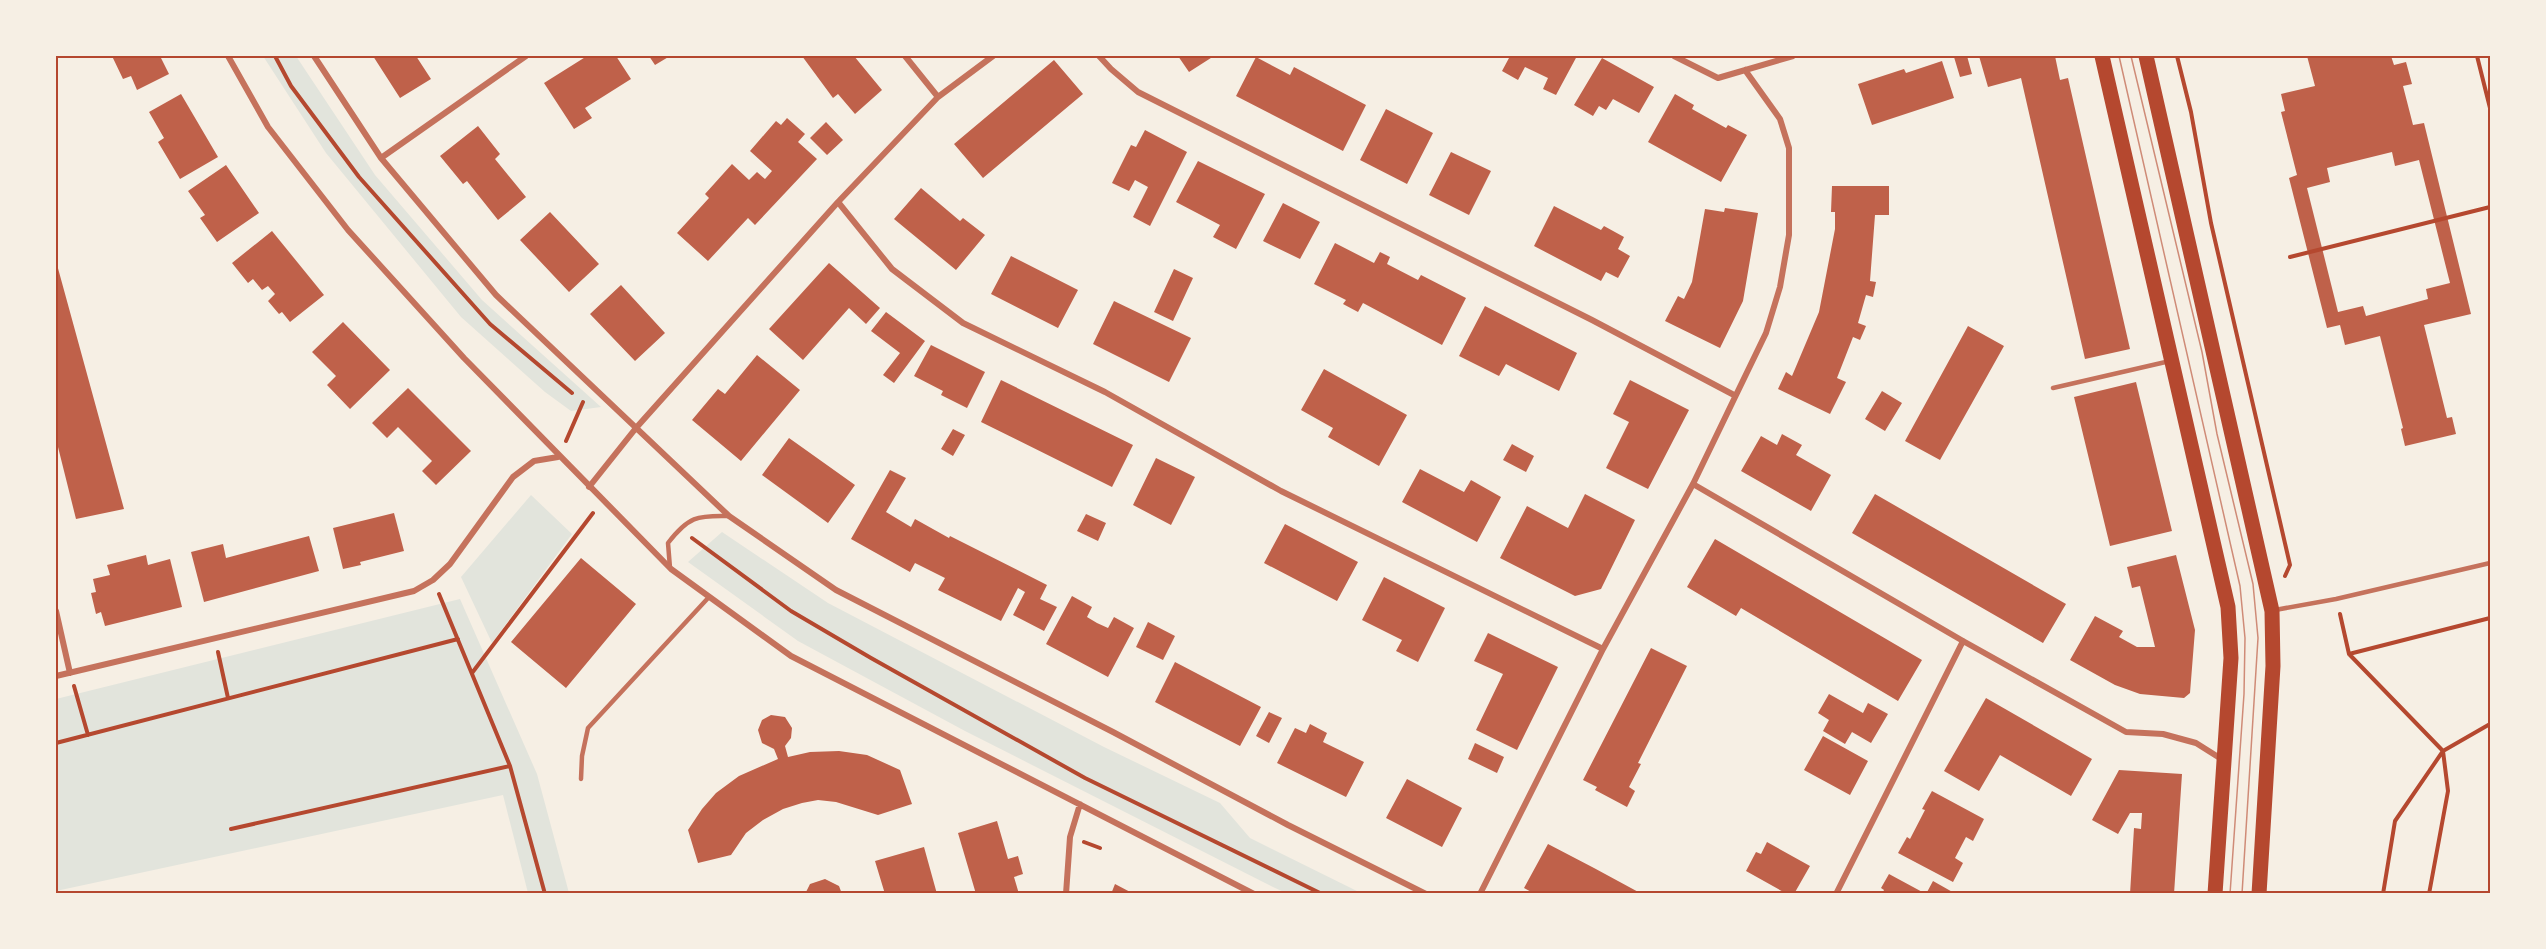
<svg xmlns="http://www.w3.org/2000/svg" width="2546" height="949" viewBox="0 0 2546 949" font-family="Signika,sans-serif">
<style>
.green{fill:#e2e4dc}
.building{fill:#bf614a;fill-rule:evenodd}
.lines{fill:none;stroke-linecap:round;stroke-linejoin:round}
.path{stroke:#b5482f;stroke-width:4}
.service{stroke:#c5725c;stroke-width:4.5}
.minor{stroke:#c5725c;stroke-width:6}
.primary{stroke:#b5482f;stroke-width:15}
.tram{stroke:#cf8b77;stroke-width:1.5}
.neatline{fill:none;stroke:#b5482f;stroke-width:2}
</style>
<rect width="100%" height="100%" fill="#f6efe4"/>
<path class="green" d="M263,56H296L375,175L482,300L601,407L571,411L545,392L461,317L326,153Z
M531,495L572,534L492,643L461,577Z
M722,532L828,603L1104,747L1220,803L1250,838L1361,893H1286L1273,887L965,731L798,641L688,562Z
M460,599L537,774L569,893H528L503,795L56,891V699Z"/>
<path class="building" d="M112,56H160L169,74L137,90L131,76L123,79Z
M373,56H416L431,79L400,98Z
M587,56H616L631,79L585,108L592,118L574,129L544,83Z
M649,56H670L655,65Z
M802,56H854L882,90L855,114L838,94L833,98Z
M1178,56H1214L1189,72Z
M1504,56H1577L1556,95L1543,89L1548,78L1525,67L1518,80L1502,71L1509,58Z
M1967,56L1972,74L1960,77L1954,57Z
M1979,56H2055L2060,80L2068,78L2130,349L2085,359L2021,78L1988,87Z
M2307,56H2391L2394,65L2406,62L2412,84L2403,86L2413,125L2424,123L2471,314L2424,325L2447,418L2452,417L2456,434L2405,446L2401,429L2403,428L2380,336L2345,345L2340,325L2327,328L2289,178L2297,175L2281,112L2285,111L2281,94L2315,86ZM2392,152L2395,166L2419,160L2450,283L2426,289L2428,299L2366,316L2363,306L2338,312L2307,188L2330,182L2327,168Z
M1256,57L1290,75L1294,67L1366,105L1343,151L1236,96Z
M1602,58L1654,87L1639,113L1613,99L1606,110L1599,106L1593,116L1574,105Z
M1054,60L1083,94L983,178L954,144Z
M1942,61L1954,98L1872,125L1858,84L1904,69L1906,73Z
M181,94L218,157L180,179L158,142L164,138L149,112Z
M1675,94L1694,105L1692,109L1726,128L1728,125L1747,135L1721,182L1648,142Z
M1386,109L1433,133L1407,184L1360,160Z
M787,118L805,134L798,142L817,159L755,225L748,218L708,261L677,233L709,198L705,194L732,164L749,180L757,172L765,179L772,171L750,151L776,121L781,125Z
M826,122L843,140L827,155L810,138Z
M478,126L500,154L495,159L526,197L498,220L467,181L463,184L440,156Z
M1145,130L1187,152L1150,226L1133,217L1148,187L1135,180L1129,191L1112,183L1131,145L1136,147Z
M1451,152L1491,171L1469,215L1429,195Z
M1198,161L1265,194L1236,249L1213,237L1220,225L1176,202Z
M226,165L259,213L217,242L200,218L205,215L188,191Z
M1832,186H1889V215H1875L1870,281L1876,282L1873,297L1866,295L1858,323L1866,326L1860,340L1853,337L1837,378L1846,382L1830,414L1778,389L1786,372L1792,376L1819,312L1835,229V212H1831Z
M921,188L960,221L963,218L985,235L956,270L894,219Z
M1283,203L1320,222L1300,259L1263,241Z
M1554,206L1601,230L1604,226L1624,237L1618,249L1630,256L1618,278L1606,272L1601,281L1534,246Z
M1725,208L1758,213L1743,301L1720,348L1665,321L1678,296L1684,299L1692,282L1705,209L1724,212Z
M550,212L599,264L569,292L520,240Z
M272,231L324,295L290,322L282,312L279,314L268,301L275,294L268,286L262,290L253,279L248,283L232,263Z
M1335,243L1374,263L1380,252L1390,257L1387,264L1418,280L1421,275L1466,298L1442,345L1363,303L1358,312L1343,304L1346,300L1314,284Z
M1011,256L1078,290L1058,328L991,294Z
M56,261L124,509L76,519L56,439Z
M829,263L880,308L866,324L849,308L803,360L769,329Z
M1174,269L1193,278L1173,321L1154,312Z
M621,285L665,333L635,361L590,314Z
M1114,301L1191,338L1169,382L1093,344Z
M1485,306L1577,353L1559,391L1506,364L1499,376L1459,356Z
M886,312L925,341L894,383L883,375L900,353L871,331Z
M343,322L390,370L350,409L327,385L336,376L312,352Z
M1968,326L2004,346L1940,460L1905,441Z
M931,345L985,372L967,408L941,395L943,391L914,376Z
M757,355L800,390L741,461L692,420L718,389L725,394Z
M1324,369L1407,415L1379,466L1328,437L1333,428L1301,410Z
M1001,380L1133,445L1112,487L981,422Z
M1630,380L1689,410L1648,489L1606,468L1629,422L1613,414Z
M2136,382L2172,531L2110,546L2074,397Z
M408,388L471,451L436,485L422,471L432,461L398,427L387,438L372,423Z
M1882,391L1902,403L1885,431L1865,419Z
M953,429L965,435L953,456L941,449Z
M1782,434L1802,445L1796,455L1831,475L1811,511L1741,471L1761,436L1777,445Z
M789,438L855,485L828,523L762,475Z
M1512,444L1534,456L1526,472L1503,460Z
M1156,458L1195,477L1171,525L1133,505Z
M1420,469L1464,492L1471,480L1501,497L1477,542L1402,502Z
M890,470L906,478L886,512L911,527L915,519L949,538L950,536L1047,585L1040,599L1057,607L1044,631L1013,615L1025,592L1018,588L1001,621L938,590L945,578L915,563L910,572L851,539Z
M1585,494L1635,520L1601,589L1575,596L1500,558L1527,506L1568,528Z
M1875,494L2066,604L2043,643L1852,533Z
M394,513L404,551L360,562L361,565L343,569L333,528Z
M1086,514L1106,523L1098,541L1077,531Z
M1285,524L1358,562L1337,601L1264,563Z
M309,536L319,571L204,602L191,552L223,544L226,558Z
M1715,539L1922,660L1898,701L1741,608L1736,616L1687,587Z
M146,555L148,565L170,559L182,607L105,626L101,612L96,614L91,593L96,592L93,579L110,575L107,565Z
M2176,555L2195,630L2190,693L2184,698L2140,694L2115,685L2070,660L2095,616L2123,631L2119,637L2137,647H2155L2140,586L2132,588L2127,567Z
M581,558L636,604L566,688L511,642Z
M1384,577L1445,608L1418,662L1396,651L1402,640L1362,620Z
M1072,596L1092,607L1087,617L1097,623L1108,628L1114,617L1134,628L1108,677L1046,644Z
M1148,622L1175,636L1163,660L1136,647Z
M1488,633L1558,667L1517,750L1476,730L1503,674L1474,661Z
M1651,648L1687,666L1638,763L1641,764L1629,787L1635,791L1627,807L1595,790L1597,787L1583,780Z
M1175,662L1261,707L1240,746L1155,702Z
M1829,694L1863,713L1868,703L1888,714L1871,743L1852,732L1845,744L1823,731L1829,720L1818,713Z
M1986,698L2092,759L2071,796L2000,755L1979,791L1944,771Z
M1269,712L1282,718L1269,743L1256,736Z
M771,715L785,717L792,728L791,738L785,746L788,757L810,752L839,751L867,755L900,770L912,804L878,815L836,802L818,800L802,803L783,809L763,820L746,833L731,855L698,863L688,830L702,809L716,793L739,776L778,759L774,749L762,743L758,730L762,720Z
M1310,724L1327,733L1323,742L1364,762L1346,797L1277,763L1295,728L1306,733Z
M1823,736L1868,761L1850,795L1804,770Z
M1475,743L1504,757L1497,773L1468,759Z
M2119,770L2182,774L2174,894H2130L2134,828L2141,829L2142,813H2130L2118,834L2092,820Z
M1407,779L1462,808L1442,847L1386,818Z
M1932,791L1984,819L1973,841L1966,837L1955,858L1963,863L1953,882L1898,853L1907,837L1910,839L1925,810L1922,809Z
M997,821L1008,859L1018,856L1023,874L1014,877L1019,894H976L958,833Z
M1767,842L1810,866L1794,894H1787L1746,871L1756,852L1761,854Z
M1548,844L1594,868L1642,894H1535L1524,888Z
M924,847L937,894H885L875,861Z
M1889,874L1926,894H1882L1884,890L1881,888Z
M825,879L839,886L842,894H805L810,884Z
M1933,881L1956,894H1926Z
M1115,884L1134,894H1111Z"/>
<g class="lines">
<path class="path" d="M275,56L291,86L359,177L490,324L572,393
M2177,56L2191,112L2211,223L2290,565L2285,576
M2477,56L2490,108
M2290,257L2490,207
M566,441L583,402
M692,538L791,611L871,658L1085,778L1322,894
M439,594L510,766L545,894
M2340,614L2349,654L2443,751L2448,791L2429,894
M218,652L228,698
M2349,654L2490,618
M472,673L593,513
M74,686L88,735
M56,743L458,639
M231,829L510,766
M1084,842L1100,848
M2383,894L2395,821L2443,751L2490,724"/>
<path class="service" d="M2053,388L2170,361
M670,568L668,543C688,517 697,515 729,516
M2275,610L2336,599L2490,563
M581,779L582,756L588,728L709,597"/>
<path class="minor" d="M228,56L268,127L348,230L464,358L671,569L791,656L1254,894
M314,56L381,158L496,295L729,516L836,590L1113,732L1288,825L1426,894
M905,56L938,97
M1099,56L1111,69L1138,92L1592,320L1734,395
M1674,56L1718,78L1793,56
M381,158L526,56
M838,202L892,269L963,323L1105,392L1281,491L1603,649
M1693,484L1963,641L2126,732L2163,734L2196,743L2223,760
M589,487L636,428L838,202L938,97L993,56
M56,611L70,673
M56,676L414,591L433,580L450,564L513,477L534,461L558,457
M1066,894L1070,837L1080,804
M1480,894L1603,649L1693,484L1766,333L1780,287L1789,235V148L1780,119L1745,70
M1836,894L1963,641"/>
<path class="primary" d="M2102,56L2228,607L2231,658L2215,894
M2146,56L2272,611L2273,666L2259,894"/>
<path class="tram" d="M2119,56L2240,586L2245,638L2244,694L2230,894
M2131,56L2202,352L2217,434L2253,584L2258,638L2242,894"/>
</g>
<rect width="2546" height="949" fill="none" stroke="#f6efe4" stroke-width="114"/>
<rect x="57" y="57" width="2432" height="835" class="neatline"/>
</svg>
